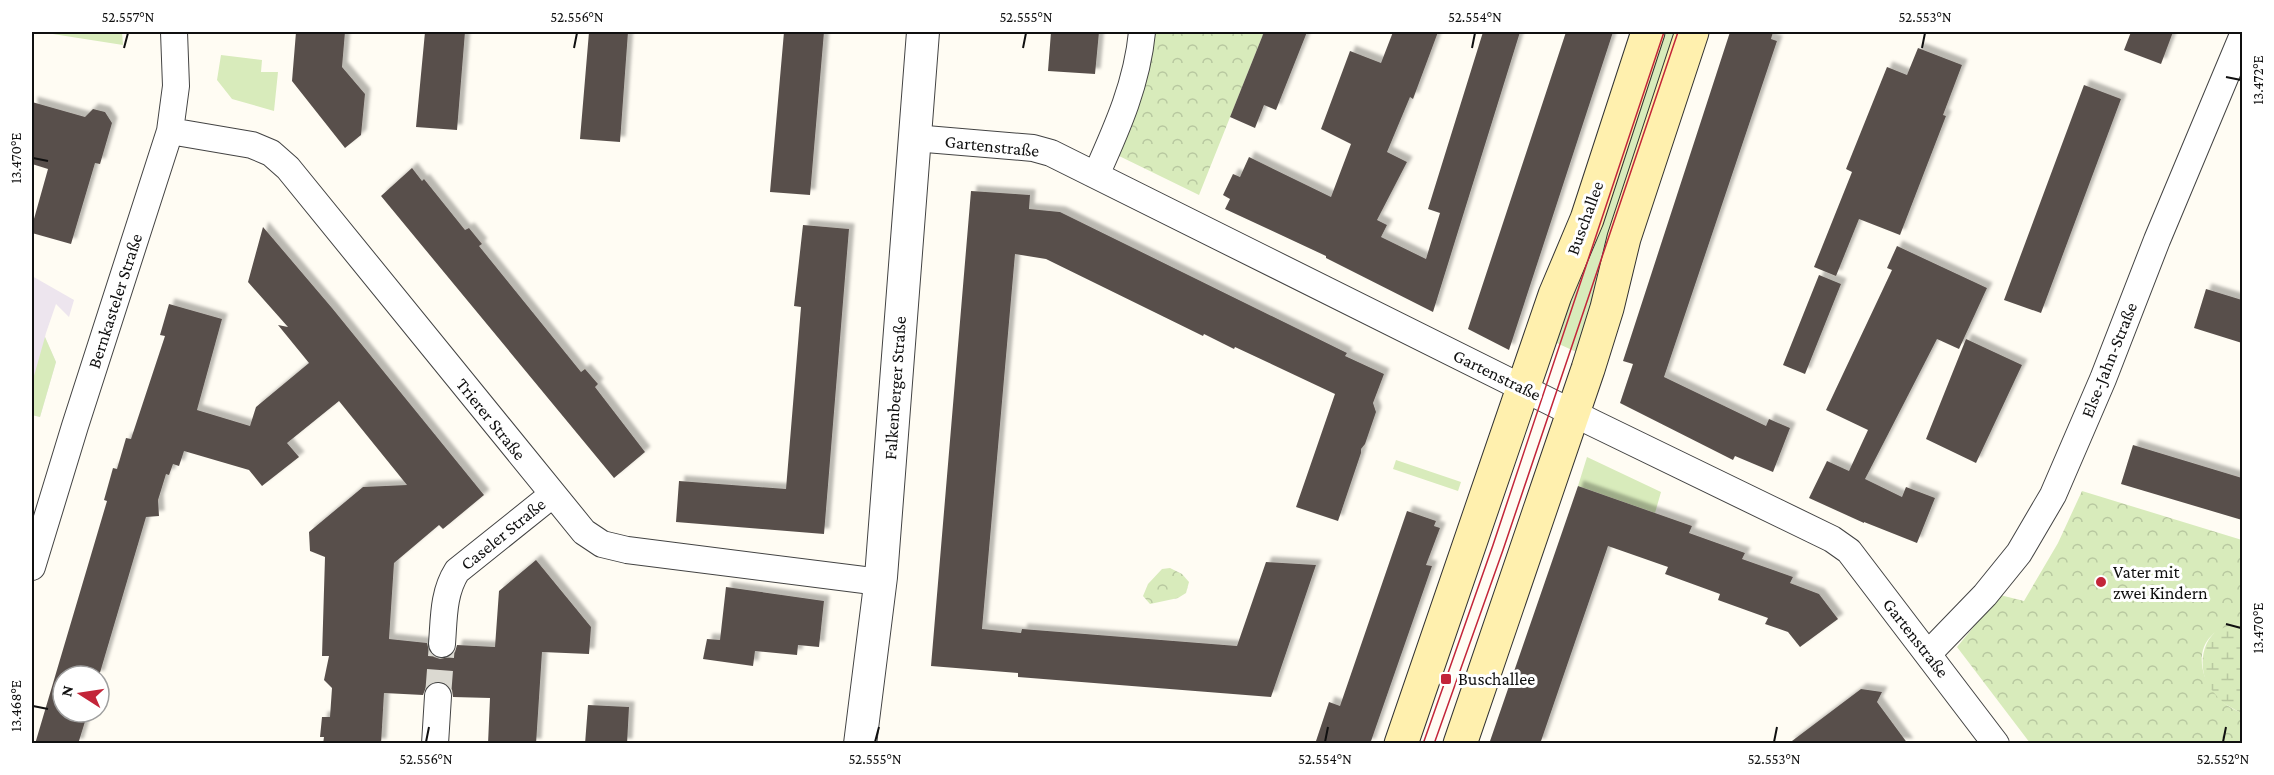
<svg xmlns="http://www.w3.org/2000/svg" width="2274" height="775" viewBox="0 0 2274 775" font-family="'Crimson Pro',serif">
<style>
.industrial{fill:#ede5ee}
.grass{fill:#d8ebbb}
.wetland{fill:url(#wetland-marsh)}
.park{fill:url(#park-crowns)}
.building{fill:#59504c;filter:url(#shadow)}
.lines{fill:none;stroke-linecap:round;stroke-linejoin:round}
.minor-tunnel{stroke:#dbd9d1;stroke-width:26;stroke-dasharray:26 13;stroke-linecap:butt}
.minor-casing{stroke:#434343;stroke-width:28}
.tertiary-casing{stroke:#434343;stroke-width:34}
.secondary-casing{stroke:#323232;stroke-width:35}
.minor{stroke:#fff;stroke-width:26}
.tertiary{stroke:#fff;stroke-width:32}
.secondary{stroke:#fff0ae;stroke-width:33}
.tram{stroke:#c32539;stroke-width:1.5}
.ticks{fill:none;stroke:#101010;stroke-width:2}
.poi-dot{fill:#c32539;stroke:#fff;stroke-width:2}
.labels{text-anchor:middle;stroke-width:6;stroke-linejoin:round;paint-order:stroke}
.street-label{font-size:18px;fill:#101010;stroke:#fff}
.poi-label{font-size:18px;fill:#101010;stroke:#fff;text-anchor:start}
.neatline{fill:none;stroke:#101010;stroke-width:2}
.ticks-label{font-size:15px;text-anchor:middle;fill:#101010}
</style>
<defs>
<pattern id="wetland-marsh" width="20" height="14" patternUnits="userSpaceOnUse" patternTransform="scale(1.5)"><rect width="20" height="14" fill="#d8ebbb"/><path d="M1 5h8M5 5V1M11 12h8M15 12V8" fill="none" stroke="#b8c8a0"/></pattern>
<pattern id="park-crowns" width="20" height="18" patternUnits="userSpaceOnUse" patternTransform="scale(1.5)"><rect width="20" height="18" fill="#d8ebbb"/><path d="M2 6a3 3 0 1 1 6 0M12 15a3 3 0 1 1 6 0" fill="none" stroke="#b8c8a0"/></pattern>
<filter id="shadow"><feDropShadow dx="5.5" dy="-5.5" stdDeviation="1.5" flood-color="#0004"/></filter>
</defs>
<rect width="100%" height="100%" fill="#fffcf3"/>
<path class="industrial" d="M32,276L74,300L69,317L56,304L46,333L45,337L56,362L40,417L32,415Z"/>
<path class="grass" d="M40,32H122L123,45Z
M1657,32H1685L1585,356L1548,339Z
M221,55L262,60L261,72H278L274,111L232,99L217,80Z
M45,337L56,362L40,417L32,415V383Z
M1587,457L1661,492L1655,513L1578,486Z
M1396,460L1461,482L1458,491L1393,469Z"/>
<path class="wetland" d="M2242,624V713H2241C2232,708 2220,702 2214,695C2197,674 2198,639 2224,626C2229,624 2237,625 2242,624Z"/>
<path class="park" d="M1150,32H1264L1199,195L1115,154Z
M2082,491L2242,540V624C2182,628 2195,696 2242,713V743H2030L1957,647L2000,595L2024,601L2058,543Z
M1170,568L1182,574L1189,582L1186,593L1178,598L1150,604L1143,596L1148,584L1162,569Z"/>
<path class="building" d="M296,32H345L342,67L365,94L361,135L345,148L292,81Z
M425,32H465L457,130L416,127Z
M589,32H628L620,142L580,139Z
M784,32H824L810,195L770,192Z
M1051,32H1099L1095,74L1048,71Z
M1264,32H1307L1276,110L1264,105L1255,128L1230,117Z
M1393,32H1438L1413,99L1410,97L1387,152L1407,162L1377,220L1387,225L1381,237L1426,259L1440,213L1428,209L1483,32H1520L1433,312L1326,258V256L1225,209L1230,199L1223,195L1233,174L1240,177L1249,157L1331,197L1351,144L1321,129L1350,51L1381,63Z
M1566,32H1613L1509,350L1468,329Z
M1730,32H1773L1771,39L1777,41L1664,377L1766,426L1769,419L1790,428L1773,472L1735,456L1733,460L1620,403L1633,364L1623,361Z
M2131,32H2173L2161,64L2124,50Z
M1918,48L1962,65L1943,115L1946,116L1900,235L1859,219L1836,276L1814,267L1852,172L1846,169L1887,67L1907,75Z
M2084,85L2121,99L2041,313L2004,300Z
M32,102L85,117L93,109L105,112L112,123L100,164L95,163L71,244L32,233V226L48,169L32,164Z
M412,168L422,181L424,179L465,230L469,228L482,244L479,246L581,372L585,369L598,384L595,387L645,452L614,478L381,196Z
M971,191L1030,195L1029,209L1060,212L1347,353L1345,356L1384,374L1373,403L1376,412L1365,444L1361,449V453L1338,521L1296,507L1335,394L1235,347L1234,349L1204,334L1203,336L1046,259L1015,254L982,629L1021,633L1022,629L1237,646L1266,562L1316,565L1271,697L1018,677V673L931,666Z
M803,225L849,229L824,534L676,522L679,481L786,489L801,307L794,306Z
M263,227L332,308L484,495L443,529L439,525L394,563L389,639L427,643L429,651L434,657L440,659L449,657L455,652L457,645L495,647L499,591L536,560L591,627L589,654L542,652L536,744H488L490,698L453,697L452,690L447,684L438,681L431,683L426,687L423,695L384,693L381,744H323L324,737H320L322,717H330L332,688L324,680L329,656H322L325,557L310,551L309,532L363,487L407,485L339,401L287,443L299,457L262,486L249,470L184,451L179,466L173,464L169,475L166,474L158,500L159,516L146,517L99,676H63V712H88L78,744H35L107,501L104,500L113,468L117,469L126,438L131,439L165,336L160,335L169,304L222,319L197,410L250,426L256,407L309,363L278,325L288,327L248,282Z
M1897,246L1987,288L1959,349L1937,339L1865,479L1902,497L1906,487L1935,498L1917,543L1864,522V523L1809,498L1827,461L1849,471L1868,430L1826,410L1892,270L1887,268Z
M1819,275L1841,284L1805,374L1783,365Z
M2206,289L2242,300V343L2194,328Z
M1966,339L2022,365L1976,463L1926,439Z
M2133,445L2242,478V520L2121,484Z
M1578,486L1692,526L1689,533L1745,553L1742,559L1793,577L1790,583L1819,594L1838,619L1800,647L1788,632L1765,624L1768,618L1718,600L1720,594L1665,574L1668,567L1608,546L1540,744H1489Z
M1407,511L1436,521L1434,526L1440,528L1426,565L1432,566L1370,744H1315L1329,702L1340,706Z
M726,587L824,601L819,647L798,645L797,655L755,651L753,666L703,659L707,639L720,640Z
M1861,689L1882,692L1877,702L1908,744H1788Z
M588,705L629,707L627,744H585Z"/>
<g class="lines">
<path class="minor-tunnel" d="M438,696L442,644"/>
<g class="minor-casing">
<path id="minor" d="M170,131L252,145L271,153L288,168L584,532L602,544L627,550L880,582
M914,138L1033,148L1051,153L1593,423L1832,539L1849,551L1996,744
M1096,175C1117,128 1137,84 1142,32
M32,567L75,426L170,131L176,86L174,32
M442,644C444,618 443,593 457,571L552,495
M1928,654L1985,595L2019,553L2053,495L2103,379L2157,240L2242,37
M435,744L438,696"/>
</g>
<g class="tertiary-casing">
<path id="tertiary" d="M860,744L881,577L923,32"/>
</g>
<g class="secondary-casing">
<path id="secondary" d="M1401,744L1555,295L1587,219L1648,32
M1460,744L1588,369L1607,308L1624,238L1692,32"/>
</g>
<use href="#minor" class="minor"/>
<use href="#tertiary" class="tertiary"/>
<use href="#secondary" class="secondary"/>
<path class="tram" d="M1423,744L1493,545L1664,32
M1434,744L1503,550L1678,32"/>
</g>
<path class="ticks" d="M124,48L128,33M574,48L577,33M1023,48L1026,33M1472,48L1475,33M1922,48L1925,33M2226,77L2241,80M33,158L48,161M2226,624L2241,628M33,706L48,709M426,742L429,727M875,742L879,727M1325,742L1328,727M1774,742L1777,727M2223,742L2226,727"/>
<g class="poi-dot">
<circle cx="2101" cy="582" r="6"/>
<rect x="1440" y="673" width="12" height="12" rx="3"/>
</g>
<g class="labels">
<g class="street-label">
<text transform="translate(992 146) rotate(6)" y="6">Gartenstraße</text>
<text transform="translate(1585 218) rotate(-70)" y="6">Buschallee</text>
<text transform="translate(115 301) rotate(-72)" y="6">Bernkasteler Straße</text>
<text transform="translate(2109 360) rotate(-68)" y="6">Else-Jahn-Straße</text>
<text transform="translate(1497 375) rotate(26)" y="6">Gartenstraße</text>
<text transform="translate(895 388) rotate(-86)" y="6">Falkenberger Straße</text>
<text transform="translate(491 419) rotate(51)" y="6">Trierer Straße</text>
<text transform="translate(503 534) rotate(-39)" y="6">Caseler Straße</text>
<text transform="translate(1916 638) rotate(52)" y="6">Gartenstraße</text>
</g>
<g class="poi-label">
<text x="2113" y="578">Vater mit<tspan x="2113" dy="21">zwei Kindern</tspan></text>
<text x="1458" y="685">Buschallee</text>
</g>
</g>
<rect width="2274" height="775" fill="none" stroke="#ffffff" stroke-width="66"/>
<g transform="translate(81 694) rotate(282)"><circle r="28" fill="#ffffff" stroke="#9f9f9f" stroke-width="1.5"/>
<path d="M0-4.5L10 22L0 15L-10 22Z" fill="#c32539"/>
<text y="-9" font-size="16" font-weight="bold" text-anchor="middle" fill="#101010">N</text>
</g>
<rect x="33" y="33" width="2208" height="709" class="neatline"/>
<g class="ticks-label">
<text x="128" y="22">52.557°N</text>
<text x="577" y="22">52.556°N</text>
<text x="1026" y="22">52.555°N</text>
<text x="1475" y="22">52.554°N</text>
<text x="1925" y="22">52.553°N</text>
<text transform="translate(2258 80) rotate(-90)" y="5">13.472°E</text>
<text transform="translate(16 158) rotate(-90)" y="5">13.470°E</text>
<text transform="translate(2258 628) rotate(-90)" y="5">13.470°E</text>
<text transform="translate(16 706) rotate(-90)" y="5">13.468°E</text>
<text x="426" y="764">52.556°N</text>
<text x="875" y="764">52.555°N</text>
<text x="1325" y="764">52.554°N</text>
<text x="1774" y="764">52.553°N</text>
<text x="2223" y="764">52.552°N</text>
</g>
</svg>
